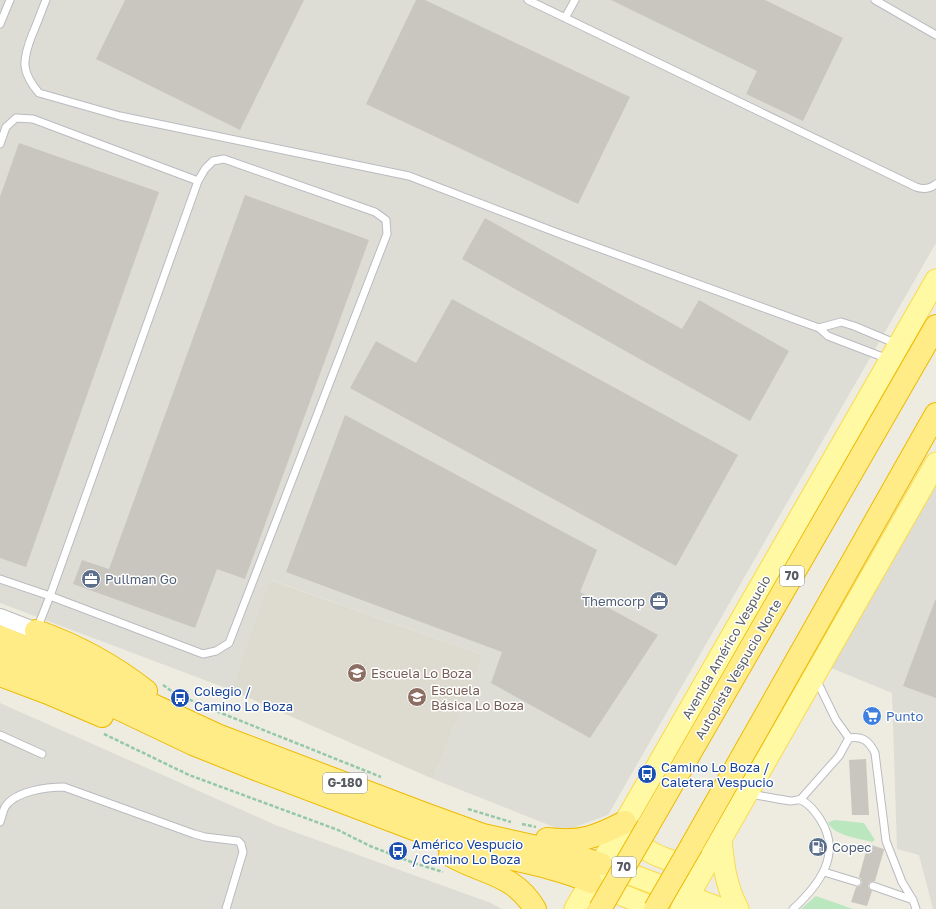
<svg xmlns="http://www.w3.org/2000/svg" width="936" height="909" viewBox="0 0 936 909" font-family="'Golos Text',sans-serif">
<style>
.industrial{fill:#deddd5}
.education{fill:#dddbd0}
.green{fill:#bbe7bf}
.building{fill:#c8c6be}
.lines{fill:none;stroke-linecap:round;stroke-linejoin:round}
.service-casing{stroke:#b9bbc1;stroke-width:9}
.tertiary-casing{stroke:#b9bbc1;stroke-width:18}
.primary-casing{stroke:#fada4e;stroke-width:23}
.motorway-casing{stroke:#eeba00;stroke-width:24}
.path{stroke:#94c8a8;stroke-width:2.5;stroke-dasharray:4 2;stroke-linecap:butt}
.service{stroke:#fff;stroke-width:7}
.tertiary{stroke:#fff;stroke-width:16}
.primary{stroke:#fff9a4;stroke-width:21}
.motorway{stroke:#ffec86;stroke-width:22}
.motorway-bridge-casing{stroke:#eeba00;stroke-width:24;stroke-linecap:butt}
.motorway-bridge{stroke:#ffec86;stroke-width:22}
.labels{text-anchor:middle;stroke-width:3;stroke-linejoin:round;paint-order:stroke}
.shield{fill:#fff;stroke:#8b8e92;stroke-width:1}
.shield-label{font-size:12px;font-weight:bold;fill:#595d63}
.service-label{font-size:13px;fill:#4e5e75;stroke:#fff;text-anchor:start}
.street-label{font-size:13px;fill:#595d63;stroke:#fff}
.education-label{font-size:13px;fill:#785e54;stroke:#fff;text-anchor:start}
.transit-label{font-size:13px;fill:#164399;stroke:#fff;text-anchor:start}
.shop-label{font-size:13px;fill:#366cbe;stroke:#fff;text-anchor:start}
</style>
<rect width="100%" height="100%" fill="#eeece1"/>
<path class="industrial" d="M0,0H936V243L608,815L564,831L433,779L483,655L271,580L231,690L0,603Z
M936,484V909H933L919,855L897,849L892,693L831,668Z
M0,703L278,826L491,903L502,909H0Z"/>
<path class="education" d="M270,580L483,655L433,779L231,690Z"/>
<path class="green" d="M835,820L864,823L875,840L872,842C858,838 835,836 828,823L829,822Z
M816,896L853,909H801Z"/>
<path class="building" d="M125,0H304L240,130L96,59Z
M416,0H425L630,97L578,204L366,104Z
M611,0H765L843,38L803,121L746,94L757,71Z
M19,143L159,192L26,567L0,558V197Z
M245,195L369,240L245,579L217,569L195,628L73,584L82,560L109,569Z
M485,218L682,329L699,300L789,351L750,421L462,259Z
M452,299L738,455L676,566L350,388L376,341L416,363Z
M345,415L597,550L580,592L658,635L590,738L491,683L502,652L286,572Z
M935,600H936V698L903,686Z
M866,759L869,815H852L849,760Z
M868,844L884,849V850L875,881L870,882L868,885L869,889L872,891L867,906L851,902L856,887L860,886L862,883L861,879L859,877Z"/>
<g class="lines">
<g class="service-casing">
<path id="service" d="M46,0C41,12 37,24 32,35C22,61 21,72 39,93L120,116L409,176L563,235L819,328L828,336L888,359
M528,0L916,187C924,190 930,189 936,184
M875,0L936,35
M565,18L575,0
M0,24L10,0
M0,144L6,127L16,118L33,119L198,181
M819,328L841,322L854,326L897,344
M0,579L50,596L203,654L216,651L229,643L387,234L386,220L375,212L224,159L213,161L205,169L198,181L50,596L37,629
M816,679L836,720L849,738
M0,735L42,754
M849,738C863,736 869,741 875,753L886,841L902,882L913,900L916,909
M749,794C763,796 777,799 791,801C794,801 798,799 800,800C808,802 816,813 820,819C843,854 819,885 793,909
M800,800L839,756L849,738
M0,822C2,817 3,811 5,807C15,791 47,787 64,787L194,834L205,837L238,841L241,844L243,852L226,909
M824,872L857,882
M873,886L913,900"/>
</g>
<g class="tertiary-casing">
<path id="tertiary" d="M0,617L36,631"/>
</g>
<g class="primary-casing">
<path id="primary" d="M629,827C632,833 635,838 639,843C652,857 680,865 698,864
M721,839C723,863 726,887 738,909
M606,865L722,909
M595,884L657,909
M575,909L936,280
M681,909L936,463"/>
</g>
<g class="motorway-casing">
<path id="motorway" d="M36,631C76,645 113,665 146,691
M0,637L60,662L217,735L425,814L483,835L572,855L601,864
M0,656L50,676L193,744L258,770L459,846C503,859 550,864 591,882
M0,675L48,693L102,716
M648,826L936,326
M547,839C581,843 596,837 625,822
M692,845L936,414
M450,855C482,874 514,873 535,909"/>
</g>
<path class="path" d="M163,685L173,692L206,707L381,777
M104,734L189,775L338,830L370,846L414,863L443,872
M468,809L511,822
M522,824L536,827"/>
<use href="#service" class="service"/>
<use href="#tertiary" class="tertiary"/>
<use href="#primary" class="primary"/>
<use href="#motorway" class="motorway"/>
<g class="motorway-bridge-casing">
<path id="motorway-bridge" d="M600,909L648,826
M655,909L692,845"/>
</g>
<use href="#motorway-bridge" class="motorway-bridge"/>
</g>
<defs>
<g id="office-disc" transform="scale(1)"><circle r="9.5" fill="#5c6f8a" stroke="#fff"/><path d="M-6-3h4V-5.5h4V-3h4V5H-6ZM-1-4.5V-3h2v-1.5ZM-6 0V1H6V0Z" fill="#fff"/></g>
<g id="school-disc" transform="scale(1)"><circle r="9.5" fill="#8d6e63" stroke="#fff"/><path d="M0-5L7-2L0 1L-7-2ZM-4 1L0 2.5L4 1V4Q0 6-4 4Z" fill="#fff"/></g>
<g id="bus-disc" transform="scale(1)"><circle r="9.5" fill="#1a4fb4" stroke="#fff"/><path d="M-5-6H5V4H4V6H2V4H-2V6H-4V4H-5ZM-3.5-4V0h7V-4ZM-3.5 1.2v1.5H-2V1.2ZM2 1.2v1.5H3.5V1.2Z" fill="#fff"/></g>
<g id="supermarket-disc" transform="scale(1)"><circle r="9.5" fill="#3f7fe0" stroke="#fff"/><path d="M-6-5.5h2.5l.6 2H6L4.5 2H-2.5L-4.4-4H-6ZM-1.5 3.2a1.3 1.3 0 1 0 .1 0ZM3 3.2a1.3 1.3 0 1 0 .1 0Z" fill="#fff"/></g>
<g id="fuel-disc" transform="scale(1)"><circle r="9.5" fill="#5c6f8a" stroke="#fff"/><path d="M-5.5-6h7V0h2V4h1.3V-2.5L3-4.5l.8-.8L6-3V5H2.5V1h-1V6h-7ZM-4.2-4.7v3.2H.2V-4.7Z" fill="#fff"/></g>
</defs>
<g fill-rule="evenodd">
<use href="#office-disc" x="91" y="579"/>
<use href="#office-disc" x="659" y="601"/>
<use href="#school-disc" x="357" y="673"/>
<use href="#school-disc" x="417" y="697"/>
<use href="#bus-disc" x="180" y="698"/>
<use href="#supermarket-disc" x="872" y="716"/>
<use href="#bus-disc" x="647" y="774"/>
<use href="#fuel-disc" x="818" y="847"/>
<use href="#bus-disc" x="398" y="851"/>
</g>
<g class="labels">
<g class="shield">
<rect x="780" y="566" width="24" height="20" rx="3"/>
<rect x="323" y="773" width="44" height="20" rx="3"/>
<rect x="612" y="857" width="24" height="20" rx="3"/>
</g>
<g class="shield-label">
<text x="792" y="580">70</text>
<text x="345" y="787">G-180</text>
<text x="624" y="871">70</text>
</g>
<g class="service-label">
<text x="105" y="584">Pullman Go</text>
<text x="645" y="606" text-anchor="end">Themcorp</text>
<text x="832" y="852">Copec</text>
</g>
<g class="street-label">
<text transform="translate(726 647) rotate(-60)" y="5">Avenida Américo Vespucio</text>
<text transform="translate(738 669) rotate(-60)" y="5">Autopista Vespucio Norte</text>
</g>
<g class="education-label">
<text x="371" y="678">Escuela Lo Boza</text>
<text x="431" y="695">Escuela<tspan x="431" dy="15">Básica Lo Boza</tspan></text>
</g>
<g class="transit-label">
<text x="194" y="696">Colegio /<tspan x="194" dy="15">Camino Lo Boza</tspan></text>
<text x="661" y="772">Camino Lo Boza /<tspan x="661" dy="15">Caletera Vespucio</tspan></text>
<text x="412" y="849">Américo Vespucio<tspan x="412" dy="15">/ Camino Lo Boza</tspan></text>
</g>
<g class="shop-label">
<text x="886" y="721">Punto</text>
</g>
</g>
</svg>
